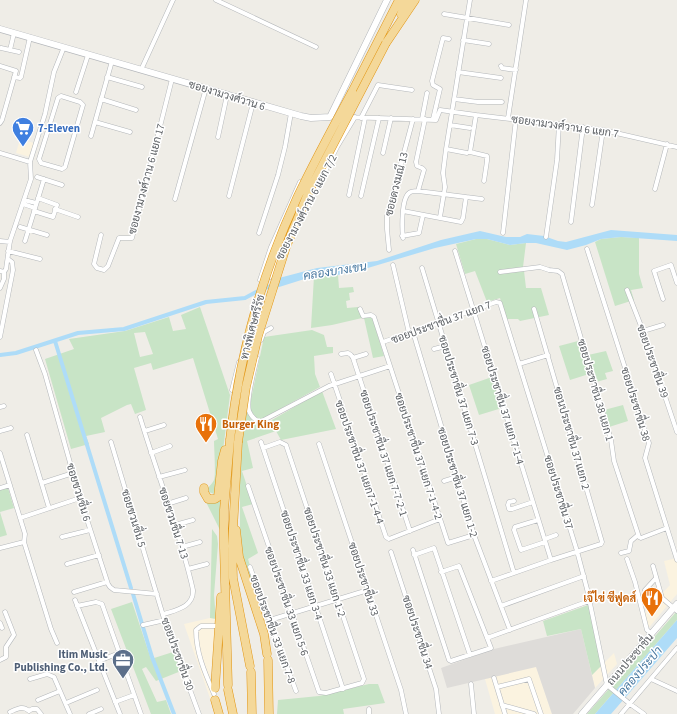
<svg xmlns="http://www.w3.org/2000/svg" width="677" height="714" viewBox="0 0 677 714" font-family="'Source Sans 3',Sarabun,sans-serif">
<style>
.commercial{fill:#fbf3e0}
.industrial{fill:#dedcd9}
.green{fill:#c8e4c6;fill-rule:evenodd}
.water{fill:#aedcf8}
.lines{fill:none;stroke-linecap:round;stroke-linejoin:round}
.canal{stroke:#aedcf8;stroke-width:4}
.street-casing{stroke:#b4b7ba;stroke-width:5}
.secondary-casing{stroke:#b3b6ba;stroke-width:7}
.highway-casing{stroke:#e29614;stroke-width:9}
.street{stroke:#fff;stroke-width:4}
.secondary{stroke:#fff;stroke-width:6}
.highway{stroke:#f4d899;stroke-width:8}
.highway-bridge-casing{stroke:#e29614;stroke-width:9;stroke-linecap:butt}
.highway-bridge{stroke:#f4d899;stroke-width:8}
.labels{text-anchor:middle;stroke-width:3;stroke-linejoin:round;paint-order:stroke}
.street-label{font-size:11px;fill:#5e6266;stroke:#fff}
.shop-label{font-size:11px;font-weight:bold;fill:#366cbe;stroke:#fff;text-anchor:start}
.food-label{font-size:11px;font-weight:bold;fill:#c56008;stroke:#fff;text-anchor:start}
.service-label{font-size:11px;font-weight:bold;fill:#4e5e75;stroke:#fff;text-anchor:end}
.water-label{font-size:12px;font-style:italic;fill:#4879a1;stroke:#fff}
</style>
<rect width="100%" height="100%" fill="#efede7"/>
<path class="commercial" d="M20,139L34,143L30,157L16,153Z
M677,558V594L646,631L644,613L670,585L664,561Z
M210,618L216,619L210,680L212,704L184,624Z
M614,653L617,664L595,688L592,675Z
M536,666L552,714H495L485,679Z"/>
<path class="industrial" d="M581,629L595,688L573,714H552L536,667L447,688L441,668L494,649Z"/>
<path class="green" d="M621,237L639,238V274L643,288L631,290L634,300L615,306L595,242L601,239Z
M476,239H487L510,245L526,243L523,267L500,270V274L524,271L526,288H541L549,315L520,321L518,319H507L500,298L487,302L475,271L465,274L456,244Z
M338,275L339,288L353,287L354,292L349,293L350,300L346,301L347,308L358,307L362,318L332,325L311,328L314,276H333Z
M200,307L230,395L218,490L214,494L209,492L208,488C210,485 213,483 214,480C216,476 214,447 214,441L218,439L193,358L153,370L151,363L134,368L146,410L135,414L131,404L127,405L101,418L105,432L86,436L89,444L71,449L45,359L74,349L69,339L125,331L169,317L173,331L186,329L181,315ZM145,332L153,354L140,357L134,333Z
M372,317L384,356L373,358L364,318Z
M312,330L324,335L327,347H333V353L314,356L315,374L320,387L260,420C253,417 250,411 250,404L264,337Z
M578,341L589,374L570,380L559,346Z
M606,351L613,371L605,373L607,379L596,382L588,355Z
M492,377L502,408L479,415L469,385Z
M322,391L336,429L281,440L276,431L247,441L253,468L242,471L253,504L242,507L258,553L248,559L261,601L259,602L246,571L240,540V456L246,411C252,420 253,424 265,424Z
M623,405L628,421L609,427L604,410Z
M8,488L14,508L0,512L7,535L0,537V490Z
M204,498L220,499V530Z
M212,529L217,536L218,544L214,595L216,619L210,618Z
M132,602L151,659L173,652L181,671L156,681L146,667L142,669L157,702L166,700L171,714H151L111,609Z
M588,605L589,606L601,666L592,675L581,629L547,636L543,621Z
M677,611V620L595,714H587Z
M369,684H378L385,703L343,709L344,714H277L278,700L319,696Z"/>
<path class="water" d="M611,230L677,235V241L621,237L601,239L586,245L567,250L536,243H526L510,245L487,239H476L435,248L361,270L333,276H314L276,288L279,278L317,268L377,261L441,240L480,231L506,237H520L527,234L544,236L558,241L566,242Z
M677,620V638L611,714H595Z"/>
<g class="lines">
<path class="canal" d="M55,341L131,588
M0,355L16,353L78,333L124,329L206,302L245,298L258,291L273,285
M133,594L152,657L174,714"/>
<g class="street-casing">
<path id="street" d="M216,0L316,47
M444,14L509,25
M463,40L489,44
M1,48L19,52
M10,50L14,33
M0,66L16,71L2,120L0,123
M501,66L502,68L516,70
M141,70L173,0
M458,72L501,78
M14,77L20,78L21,77L30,37
M107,77L142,87
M76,92L88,55
M61,96L80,102L83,105L65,167L62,169L41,163L39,159L58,98Z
M101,99L136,110
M454,99L478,102H502
M476,115L470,152L487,156V161L484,181
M347,117L436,120L440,110L476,115L603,130L677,147
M361,118L378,85L412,90
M508,118L526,0
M422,119L427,93
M433,119L440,89L433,85L432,81L443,38L449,39
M95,122L130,132
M450,125L470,128
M91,136L112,61
M218,137L227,95
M446,149L467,153
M0,153L30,162
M383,153L391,118
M37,177L62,185
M655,189L667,144
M418,191L424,170L422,168L417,166L416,162L425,119
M349,195L365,118
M229,196L253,103
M361,196L379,118
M175,199L206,88
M24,200L36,203
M23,204L35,208
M592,205L603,130
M55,209L78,217
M34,211L53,217L57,205L38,198
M403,211L461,222L463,218L466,197
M304,214L337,147L355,117
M440,217L445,187L443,173L446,149L470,0
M571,222L583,127
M20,227L47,235
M259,233L278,175L285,147L291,113
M503,233L516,119
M101,235L94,264L97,268L104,270L108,266L119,238H132L172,79
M402,236L419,233L423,215
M546,237L557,160L559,124
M403,238C402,229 401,199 409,193C411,191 415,191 418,191L482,199
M0,241L10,242
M25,241L44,179
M587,249L649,443L645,458L677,560
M389,250L387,229V216L413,119
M8,251L40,259
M455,251L551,560
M393,265L409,333
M422,268L514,573
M0,271L4,272L6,269L10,241L31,179L30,162L45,114L54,72L64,47
M500,272L540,267L549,270L558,271L562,274L611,440L614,461L639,537L641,538L667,528
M270,277L282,247
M260,280L271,247L300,182L304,184
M0,288L4,279V272
M627,290L643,331L677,432
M663,299L654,271L671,265L677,283
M360,309L363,316L371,315L374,317L448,543L474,535
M643,331L663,325
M413,332L474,535L510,630
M0,337L13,270L12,262L8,259
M261,340L264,332L271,328
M383,342L496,302L500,303L577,551L587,589L607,685L630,704L644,714
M434,349L446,346
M36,350L45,374L80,498L108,584L110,587L114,590L157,594
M341,354L348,353L351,355L353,358L410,531
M257,358C254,370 246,400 249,411C251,416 255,420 260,422L329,386L390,366
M353,358L366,354
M519,364L548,355
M331,374L386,537L389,539L440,519
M232,390L239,362
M0,407L4,406
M140,417C157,474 180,531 193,590C194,607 176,610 164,614
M0,431L11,428
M145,431L164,425
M27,435L49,508
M111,442L165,622L199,714
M261,442L343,689
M319,444L401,690L406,714
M0,453L25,534L24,542L51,629L57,643
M151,453L170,446
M159,477L185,470
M444,481L457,477
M42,483L73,473
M248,486L319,692L326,693L362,683L364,679L286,445L280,442L263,448
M0,488L10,485
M514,501L509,502L508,505L509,509H512L533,502
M167,504L186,498
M20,518L80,498
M538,520L515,527L514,530L521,550L545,542
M175,525L193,520
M62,537L90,530
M545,539L556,535
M182,547L200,542
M0,548L24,542
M413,550L449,660L451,661L491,648L459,566L441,572
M391,552L436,689L439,714
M621,553L629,551L631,541L638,535
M414,555L434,548L470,655
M627,559L635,582L647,630L652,634
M67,564L99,555
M653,566L662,598L677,611
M250,567L296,691
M188,569L207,564
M491,581L551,560L601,544L602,542L534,309
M645,590L656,578
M74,592L107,582
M75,600L120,714
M77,606L96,602L102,604L141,714
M501,606L584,576
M270,620L368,590
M0,623L2,628
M143,625L165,620
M487,638L589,601
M0,660L6,657V647L14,635L5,612
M99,661L119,653
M494,678L505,714
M30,679L47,674L54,677L70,714
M651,679L677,691
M471,684L474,714
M497,687L529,679L541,714
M214,694C205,673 196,653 196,630L201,626H219
M38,700L60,691
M115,702L134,695
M66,703L97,690
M502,705L534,714
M369,709V714
M10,712C17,709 23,705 29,711L32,709H37L41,714
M89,714L101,709
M621,714L677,648"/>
</g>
<g class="secondary-casing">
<path id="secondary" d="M0,29L301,116L311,118L330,117L387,0
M582,714L677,604"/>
</g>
<g class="highway-casing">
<path id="highway" d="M401,14L407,0
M386,43L415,0
M352,92L399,0
M238,442L232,546L233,578L250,666
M204,488V492L208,499H215L218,497L222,461L225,450
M236,530L239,557L264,634L267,654
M268,660L269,714
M251,672L252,714
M228,685L224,548V510L230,440
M215,688L221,597
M228,690L233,714
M215,700L219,714"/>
</g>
<use href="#street" class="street"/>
<use href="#secondary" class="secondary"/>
<use href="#highway" class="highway"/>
<g class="highway-bridge-casing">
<path id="highway-bridge" d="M230,440C239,357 262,274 297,198C314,162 333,127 352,92
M238,442L246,387L258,336L286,247L309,191L386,43"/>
</g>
<use href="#highway-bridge" class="highway-bridge"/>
</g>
<defs>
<g id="supermarket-pin" transform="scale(1.15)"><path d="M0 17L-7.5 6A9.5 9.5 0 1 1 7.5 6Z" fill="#3f7fe0" stroke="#fff"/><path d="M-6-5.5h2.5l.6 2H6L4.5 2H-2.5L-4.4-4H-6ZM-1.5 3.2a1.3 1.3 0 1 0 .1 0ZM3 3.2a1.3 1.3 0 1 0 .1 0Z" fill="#fff"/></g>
<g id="restaurant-pin" transform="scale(1.15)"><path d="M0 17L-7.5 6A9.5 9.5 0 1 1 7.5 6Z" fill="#e8710a" stroke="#fff"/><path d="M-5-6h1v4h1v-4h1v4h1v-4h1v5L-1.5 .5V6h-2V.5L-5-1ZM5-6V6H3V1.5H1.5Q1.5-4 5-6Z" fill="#fff"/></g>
<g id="office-pin" transform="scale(1.15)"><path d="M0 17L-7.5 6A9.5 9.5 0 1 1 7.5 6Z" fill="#5c6f8a" stroke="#fff"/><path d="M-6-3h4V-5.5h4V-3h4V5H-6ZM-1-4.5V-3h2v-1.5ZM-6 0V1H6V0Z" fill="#fff"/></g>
</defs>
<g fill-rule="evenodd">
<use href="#supermarket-pin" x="23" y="128"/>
<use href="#restaurant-pin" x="206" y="424"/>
<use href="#restaurant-pin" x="652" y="598"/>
<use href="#office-pin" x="123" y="660"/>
</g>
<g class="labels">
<g class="street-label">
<text transform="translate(227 95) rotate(17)" y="4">ซอยงามวงศ์วาน 6</text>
<text transform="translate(565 126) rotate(8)" y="4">ซอยงามวงศ์วาน 6 แยก 7</text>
<text transform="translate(146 179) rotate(-75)" y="4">ซอยงามวงศ์วาน 6 แยก 17</text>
<text transform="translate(396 184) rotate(-76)" y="4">ซอยดวงมณี 13</text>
<text transform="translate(306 207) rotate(-62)" y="4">ซอยงามวงศ์วาน 6 แยก 7/2</text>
<text transform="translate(441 322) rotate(-20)" y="4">ซอยประชาชื่น 37 แยก 7</text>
<text transform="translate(252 327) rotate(-75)" y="4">ทางพิเศษศรีรัช</text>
<text transform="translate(653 361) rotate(71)" y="4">ซอยประชาชื่น 39</text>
<text transform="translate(459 390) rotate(73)" y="4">ซอยประชาชื่น 37 แยก 7-3</text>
<text transform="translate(596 390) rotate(74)" y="4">ซอยประชาชื่น 38 แยก 1</text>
<text transform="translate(636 404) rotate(73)" y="4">ซอยประชาชื่น 38</text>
<text transform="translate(503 405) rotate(73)" y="4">ซอยประชาชื่น 37 แยก 7-1-4</text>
<text transform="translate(572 438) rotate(74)" y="4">ซอนประชาชื่น 37 แยก 2</text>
<text transform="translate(384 453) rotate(72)" y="4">ซอยประชาชื่น 37 แยก 7-7-2-1</text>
<text transform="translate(419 456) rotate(72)" y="4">ซอยประชาชื่น 37 แยก 7-1-4-2</text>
<text transform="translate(360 462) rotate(71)" y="4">ซอยประชาชื่น 37 แยก7-1-4-4</text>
<text transform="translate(458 482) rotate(73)" y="4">ซอยประชาชื่น 37 แยก 1-2</text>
<text transform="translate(79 492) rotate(73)" y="4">ซอยชวนชื่น 6</text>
<text transform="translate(559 492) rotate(73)" y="4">ซอยประชาชื่น 37</text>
<text transform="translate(134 518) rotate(73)" y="4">ซอยชวนชื่น 5</text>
<text transform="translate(174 523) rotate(72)" y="4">ซอยชวนชื่น 7-13</text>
<text transform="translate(325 562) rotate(72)" y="4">ซอยประชาชื่น 33 แยก 1-2</text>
<text transform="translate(302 565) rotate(72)" y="4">ซอยประชาชื่น 33 แยก 3-4</text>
<text transform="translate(364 579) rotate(72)" y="4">ซอยประชาชื่น 33</text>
<text transform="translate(287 601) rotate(71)" y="4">ซอยประชาชื่น 33 แยก 5-6</text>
<text transform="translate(273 629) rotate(70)" y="4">ซอยประชาชื่น 33 แยก 7-8</text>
<text transform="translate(418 632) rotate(72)" y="4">ซอยประชาชื่น 34</text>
<text transform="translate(178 654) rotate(70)" y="4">ซอยประชาชื่น 30</text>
<text transform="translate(630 659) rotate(-49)" y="4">ถนนประชาชื่น</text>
</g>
<g class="shop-label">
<text x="38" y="132">7-Eleven</text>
</g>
<g class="food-label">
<text x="222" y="428">Burger King</text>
<text x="636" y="602" text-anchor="end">เจ๊ไข่ ซีฟูดส์</text>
</g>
<g class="service-label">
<text x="108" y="658">Itim Music<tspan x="108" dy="13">Publishing Co., Ltd.</tspan></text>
</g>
<g class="water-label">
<text transform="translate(335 271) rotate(-9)" y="4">คลองบางเขน</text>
<text transform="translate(640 671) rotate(-49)" y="4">คลองประปา</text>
</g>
</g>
</svg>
